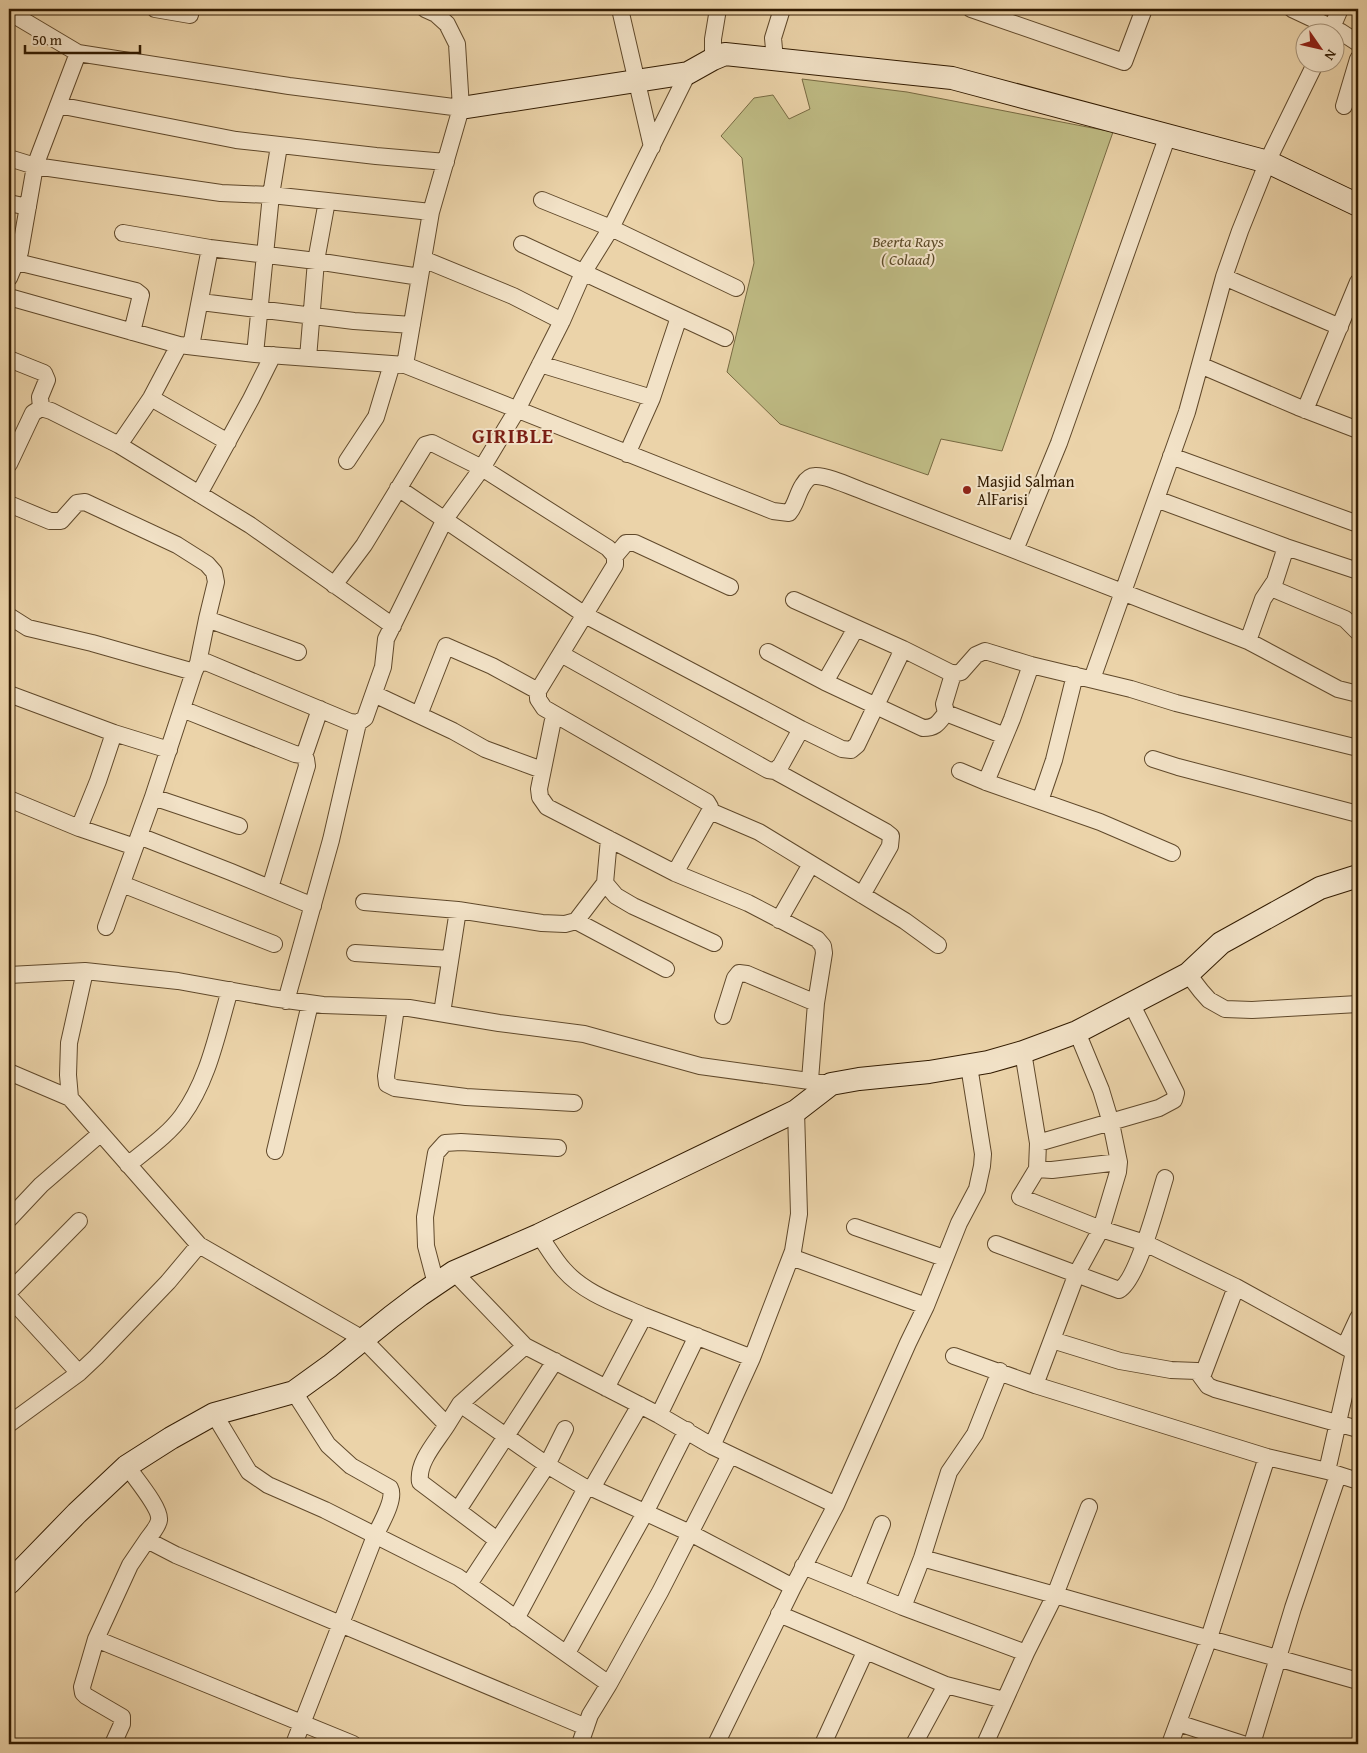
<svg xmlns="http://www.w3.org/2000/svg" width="1367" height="1753" viewBox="0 0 1367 1753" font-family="'Gentium Book Plus',serif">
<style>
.green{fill:#beba83;stroke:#786a42}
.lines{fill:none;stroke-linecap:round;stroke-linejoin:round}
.street-casing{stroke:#60492b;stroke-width:18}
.secondary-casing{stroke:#321b01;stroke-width:24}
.street{stroke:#f2e2c7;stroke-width:16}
.secondary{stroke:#f2e2c7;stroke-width:22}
.poi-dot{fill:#8f2418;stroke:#f2e2c7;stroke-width:2}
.labels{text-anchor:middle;stroke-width:4;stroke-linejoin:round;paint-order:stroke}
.park-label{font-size:16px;font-style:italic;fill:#5c4b28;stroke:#f2e2c7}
.poi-label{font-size:16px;fill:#321b01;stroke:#f2e2c7;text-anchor:start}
.district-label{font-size:21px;font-weight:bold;letter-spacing:1px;fill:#7a1f14;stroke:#f2e2c7}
</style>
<rect width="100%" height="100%" fill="#ebd3a9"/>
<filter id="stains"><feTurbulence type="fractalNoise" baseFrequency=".004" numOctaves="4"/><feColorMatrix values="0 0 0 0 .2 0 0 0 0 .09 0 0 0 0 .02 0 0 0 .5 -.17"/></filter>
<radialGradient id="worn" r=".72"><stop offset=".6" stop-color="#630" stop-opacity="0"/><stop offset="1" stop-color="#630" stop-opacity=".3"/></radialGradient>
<path class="green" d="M802,79L907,92L1113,132L1002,451L941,439L928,475L780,424L727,372L754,263L742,158L721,136L754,98L773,95L789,119L810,109Z"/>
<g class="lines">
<g class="street-casing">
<path id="street" d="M155,9L190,15
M620,9L652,147
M971,9L1124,62L1144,9
M1292,9L1341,32L1358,43
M9,12L78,53L289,86L461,108
M1330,32L1340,9
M713,59V39L718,9
M775,60L773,38L782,9
M58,105L236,140L376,156L446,162
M1344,106L1358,59
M9,158L35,166L221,193L271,195L431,212
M542,200L611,228L736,288
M9,203L28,207
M123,233L210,248L316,261L420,277
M522,244L725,338
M423,259L513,296L562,321
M17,262L136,291L141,295L132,332
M1224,277L1340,327
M9,278L20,252L35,166L78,53
M9,297L179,345L255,354L405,365L773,511L789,513C796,505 797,494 803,485C806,480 810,476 815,476C827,475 856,489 868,493L1248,641L1338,689L1358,694
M201,302L354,321L412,325
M179,345L151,398L119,445L250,525L393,626
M191,346L210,248
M255,354L271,195L279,146
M308,358L316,261L327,201
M9,359L44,373L47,380L40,397L41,408
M540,364L652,398
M405,365L431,212L461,108L457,44L447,24L436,14L425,9
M1200,365L1298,407L1358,430
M151,398L228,442
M1305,410L1358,282
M627,454L652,398L679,317
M1171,456L1358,524
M347,461L376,417L392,364
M9,464L33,413L41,408L51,411L119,445
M398,488L585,615L801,729L842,749L851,750L857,745L903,649
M199,494L251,399L273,355
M1156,499L1286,547L1358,571
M9,504L50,521H61L77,503L85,502L177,545L207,564L214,572L216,582L207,619L198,663
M1015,550L1059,443L1168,135
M615,556L626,543H635L730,587
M334,585L364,545L425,445L432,443L482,468L608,548L615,556V565L538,691V699L544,708L707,802L710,807V811L675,873
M1271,588L1345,619L1358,632
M794,600L903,649L953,674L961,672L976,655L985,651L1031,665L1131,689L1176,703L1358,748
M9,616L28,628L92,643L194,672
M207,619L298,652
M1248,641L1263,599L1275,581L1286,547
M768,652L825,682L923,728C936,728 938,723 946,713
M561,654L768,770L775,771L781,765L801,729
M953,674L944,704L946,713L1005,736
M1092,679L1187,412L1224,277L1240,231L1270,156L1316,62
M825,682L856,628
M9,694L114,733L169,750
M374,694L453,731L485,749L542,770
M182,709L295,754L302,755L306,750L320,709
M419,715L446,646L492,666L538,691
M554,715L539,789L540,797L547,807L675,873L748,903L817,939L823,946L824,953L816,1003L810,1080
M1153,759L1178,767L1358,814
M775,771L886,832L891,836L890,846L862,895
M960,771L986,782L1100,822L1172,853
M986,782L1012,719L1031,665
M153,797L239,826
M9,799L79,828L135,847
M1040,801L1054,760L1075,675
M710,811L759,832L905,921L938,945
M79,828L98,781L114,733
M139,836L231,872L313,906
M609,839L605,883L616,896L633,906L714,943
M122,884L274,944
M270,888L307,766L306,759L302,755
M364,902L458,910L542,923L565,924L576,921L605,883
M779,920L811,864
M576,921L666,969
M106,927L153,797L194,672L198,663L206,662L350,722L358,723L365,718L383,667L386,639L445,519L482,468L517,410L562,321L583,273L611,228L688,73
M355,953L450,959
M1188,974L1201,991L1209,1000L1225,1009L1252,1010L1358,1004
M9,975L85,971L178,981L272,998L323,1005L409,1008L499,1023L584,1034L700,1066L831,1084
M286,1001L331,840L358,723
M396,1008L386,1076L387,1084L395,1088L466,1097L574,1103
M442,1013L458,910
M723,1016L735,978L739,973L747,974L816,1003
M1023,1052L1038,1143L1037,1169L1020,1197L1101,1229L1145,1243L1236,1287L1358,1354
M9,1072L70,1098L199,1245L363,1339L447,1425L460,1404L525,1346
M70,1098L68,1075L69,1043L85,971
M1038,1143L1159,1108L1174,1100L1176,1093L1132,1005
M275,1151L310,1004
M128,1165C146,1150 168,1135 182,1116C209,1079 217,1033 230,990
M1037,1169L1052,1170L1119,1162
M9,1219L41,1185L100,1134
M855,1227L944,1258
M539,1235C547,1246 554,1259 564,1270C584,1293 617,1304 644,1316L606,1388
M996,1244L1119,1290C1138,1280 1158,1200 1165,1178
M791,1257L926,1306
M454,1272L525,1346L659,1415L712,1446L836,1505
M436,1284L426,1246L425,1217L436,1153L445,1143L461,1142L558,1148
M9,1292L79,1221
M9,1297L79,1373
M644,1316L752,1358
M1052,1340L1120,1361L1171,1370L1197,1371L1208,1386L1215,1389L1358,1429
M1345,1346L1358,1318
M954,1356L1035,1385L1267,1457L1327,1471L1358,1481
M1202,1377L1236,1287
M1035,1385L1077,1273L1101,1229L1118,1172L1119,1162L1111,1123L1101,1090L1077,1032
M294,1392L328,1445L351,1466L390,1488C396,1499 380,1525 375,1536L294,1744
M460,1404L547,1465L586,1488H592L690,1533L793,1587
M214,1414L249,1472L268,1485L325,1510L458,1577L609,1684
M659,1415L697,1336
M9,1424L79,1373L96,1357L168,1282L199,1245
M447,1425C437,1441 417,1462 420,1482L497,1540
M712,1446L752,1358L793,1251L799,1214L796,1111
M127,1466C134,1477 161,1508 159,1520C158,1527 151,1534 147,1540L176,1555L586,1727
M1327,1471L1354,1352
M592,1488L640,1405
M458,1510L555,1361
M922,1558L1055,1595L1358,1681
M803,1566L903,1607L1026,1653
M469,1584L547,1465L565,1429
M856,1588L882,1524
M903,1607L922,1558L949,1472L975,1434L1000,1371
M779,1614L946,1685L1004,1700
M516,1619L586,1488
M96,1639L353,1744
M567,1653L645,1513L687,1430
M1178,1723L1243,1744
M113,1744L122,1724V1717L86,1696L83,1693L82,1687L96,1639L130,1565L147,1540
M580,1744L590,1715L609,1684L660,1592L730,1455
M716,1744L793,1587L836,1505L908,1343L926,1306L959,1223L977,1189L982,1166L983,1154L969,1066
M823,1744L865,1652
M914,1744L946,1685
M985,1744L1026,1653L1055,1595L1089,1507
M1170,1744L1209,1638L1267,1457
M1252,1744L1293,1608L1338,1475"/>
</g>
<g class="secondary-casing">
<path id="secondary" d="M461,108L688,73L713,59L725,54L952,78L1268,162L1358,205
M9,1583L77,1513L127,1466L171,1438L214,1414L294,1392L330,1366L391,1317L420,1295L454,1272L539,1235L796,1111L831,1084L859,1079L929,1072L988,1062L1023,1052L1077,1032L1188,974L1221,943L1295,902L1320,888L1358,876"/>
</g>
<use href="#street" class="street"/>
<use href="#secondary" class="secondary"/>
</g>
<circle class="poi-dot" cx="967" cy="490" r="5"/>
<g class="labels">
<g class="park-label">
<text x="908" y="247">Beerta Rays<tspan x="908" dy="18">( Colaad)</tspan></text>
</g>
<g class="poi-label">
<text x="977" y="487">Masjid Salman<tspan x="977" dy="18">AlFarisi</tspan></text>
</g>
<g class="district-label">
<text x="513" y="443">GIRIBLE</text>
</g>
</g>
<rect width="1367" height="1753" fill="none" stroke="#ebd3a9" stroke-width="30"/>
<rect x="10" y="10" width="1347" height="1733" fill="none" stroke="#321b01" stroke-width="2.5"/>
<rect x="15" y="15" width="1337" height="1723" fill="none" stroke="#321b01"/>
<g transform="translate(1320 48) rotate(124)"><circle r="24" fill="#f2e2c7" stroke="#a59278"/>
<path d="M0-4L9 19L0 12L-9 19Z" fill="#8f2418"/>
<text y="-8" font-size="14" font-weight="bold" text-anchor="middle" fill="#321b01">N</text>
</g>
<path d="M25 45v8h115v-8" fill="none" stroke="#321b01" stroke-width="2.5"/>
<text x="32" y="45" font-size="15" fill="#321b01" stroke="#f2e2c7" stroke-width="4" paint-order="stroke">50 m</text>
<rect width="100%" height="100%" filter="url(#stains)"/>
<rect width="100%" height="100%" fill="url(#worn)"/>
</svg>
